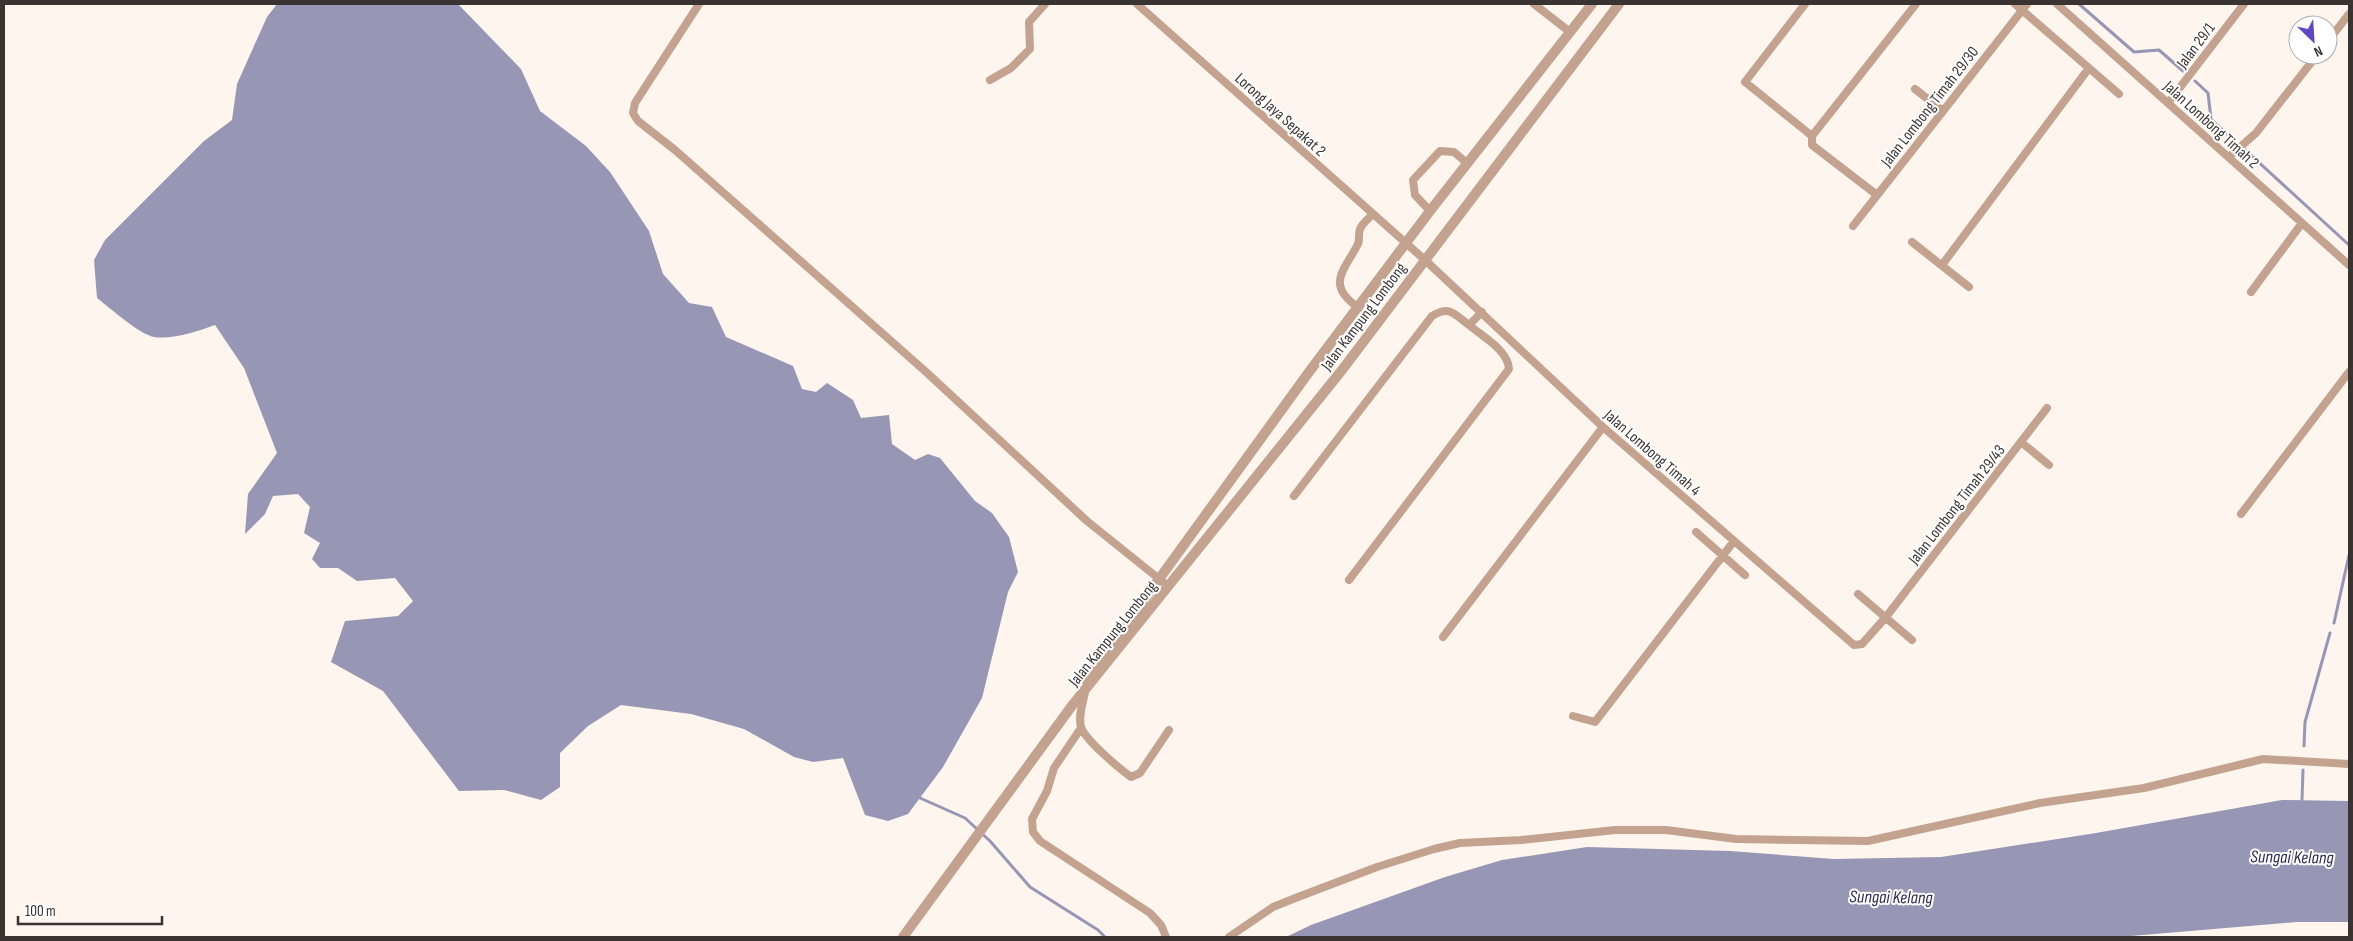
<svg xmlns="http://www.w3.org/2000/svg" width="2353" height="941" viewBox="0 0 2353 941" font-family="'Sofia Sans Condensed',sans-serif">
<style>
.water{fill:#9796b4}
.lines{fill:none;stroke-linecap:round;stroke-linejoin:round}
.stream{stroke:#9796b4;stroke-width:3}
.minor{stroke:#c3a38f;stroke-width:8}
.tertiary{stroke:#c3a38f;stroke-width:10}
.labels{text-anchor:middle;stroke-width:4;stroke-linejoin:round;paint-order:stroke}
.street-label{font-size:16px;fill:#393432;stroke:#fff}
.water-label{font-size:18px;font-style:italic;fill:#2f2a54;stroke:#fff}
</style>
<rect width="100%" height="100%" fill="#fef5ef"/>
<path class="water" d="M277,4H458L521,69L540,111L586,146L610,172L649,231L663,274L689,303L712,307L726,337L793,366L802,389L816,392L827,383L853,400L861,418L889,415L892,444L915,460L928,454L940,458L975,501L992,513L1009,537L1018,572L1008,592L982,698L943,767L908,814L888,821L865,815L843,758L813,762L794,757L744,729L691,714L621,705L588,726L560,753V787L541,800L504,790L459,791L383,691L331,662L345,621L398,616L413,601L395,578L357,581L338,568H320L312,559L320,543L304,533L310,507L298,494L273,496L265,514L245,534L248,494L277,453L244,368L215,325C198,331 173,340 154,337C139,334 110,308 97,298L94,260L105,240L204,141L232,120L237,84L267,17Z
M2282,800L2349,801V922H2297L2119,937H1286L1311,925L1445,877L1502,860L1587,847L1730,851L1834,859L1941,857L2096,833Z"/>
<g class="lines">
<path class="stream" d="M2079,4L2134,52L2159,50L2183,71
M2195,81L2208,93L2211,119L2230,137
M2242,147L2349,245
M2334,623L2349,555
M2304,746L2305,722L2330,633
M920,798L965,818L990,841L1030,887L1098,930L1105,937
M2302,800L2303,770"/>
<path class="minor" d="M699,4L635,103L633,113L638,121L675,150L925,371L1087,521L1163,582
M1137,4L1425,260L1603,427L1854,645L1862,644L1886,617L2047,408
M1534,4L1570,32
M1805,4L1745,82L1812,136
M2015,4L2119,94
M2057,4L2349,265
M2328,41L2349,14
M990,80L1011,68L1030,49L1029,22L1045,4
M1915,89L1943,111
M2168,103L2244,4
M1812,136L1916,4
M1812,136V145L1877,195
M2229,157L2256,133L2317,55
M1430,211L1415,195L1413,180L1440,151L1454,152L1468,164
M1853,226L2027,4
M1912,242L1969,287
M1942,265L2089,68
M2251,292L2302,223
M1359,308C1325,285 1344,271 1358,244C1360,239 1358,234 1360,229C1362,224 1369,218 1373,214
M2021,442L2049,465
M1294,496L1432,316C1450,305 1454,314 1469,325L1482,312
M2241,514L2349,372
M1696,532L1745,575
M1349,580L1509,369C1508,350 1483,337 1469,325
M1858,594L1912,640
M1443,637L1603,427
M1085,692C1083,703 1078,716 1081,727C1085,740 1120,769 1131,777L1140,773L1169,730
M1573,716L1595,722L1734,541
M1081,728L1054,768L1047,791L1032,819L1033,832L1040,841L1150,913L1161,925L1166,937
M1229,937L1273,907L1298,897L1377,867L1434,849L1460,843L1521,840L1615,830H1666L1736,839L1868,841L2040,803L2144,788L2263,759L2349,764"/>
<path class="tertiary" d="M1086,680L1309,372L1430,211L1592,4
M903,937L1071,707L1342,370L1619,4"/>
</g>
<g class="labels">
<g class="street-label">
<text transform="translate(2195 45) rotate(-53)" y="6">Jalan 29/1</text>
<text transform="translate(1929 106) rotate(-52)" y="6">Jalan Lombong Timah 29/30</text>
<text transform="translate(1281 114) rotate(42)" y="6">Lorong Jaya Sepakat 2</text>
<text transform="translate(2212 124) rotate(42)" y="6">Jalan Lombong Timah 2</text>
<text transform="translate(1363 316) rotate(-53)" y="6">Jalan Kampung Lombong</text>
<text transform="translate(1653 452) rotate(41)" y="6">Jalan Lombong Timah 4</text>
<text transform="translate(1956 504) rotate(-52)" y="6">Jalan Lombong Timah 29/43</text>
<text transform="translate(1112 633) rotate(-51)" y="6">Jalan Kampung Lombong</text>
</g>
<g class="water-label">
<text transform="translate(2292 857) rotate(1)" y="6">Sungai Kelang</text>
<text transform="translate(1891 897) rotate(1)" y="6">Sungai Kelang</text>
</g>
</g>
<rect width="2353" height="941" fill="none" stroke="#393432" stroke-width="10"/>
<g transform="translate(2313 40) rotate(155)"><circle r="24" fill="#ffffff" stroke="#b0aead"/>
<path d="M0-4L9 19L0 12L-9 19Z" fill="#5f48c1"/>
<text y="-8" font-size="14" font-weight="bold" text-anchor="middle" fill="#393432">N</text>
</g>
<path d="M18 916v8h144v-8" fill="none" stroke="#393432" stroke-width="2.5"/>
<text x="25" y="916" font-size="15" fill="#393432" stroke="#ffffff" stroke-width="4" paint-order="stroke">100 m</text>
</svg>
